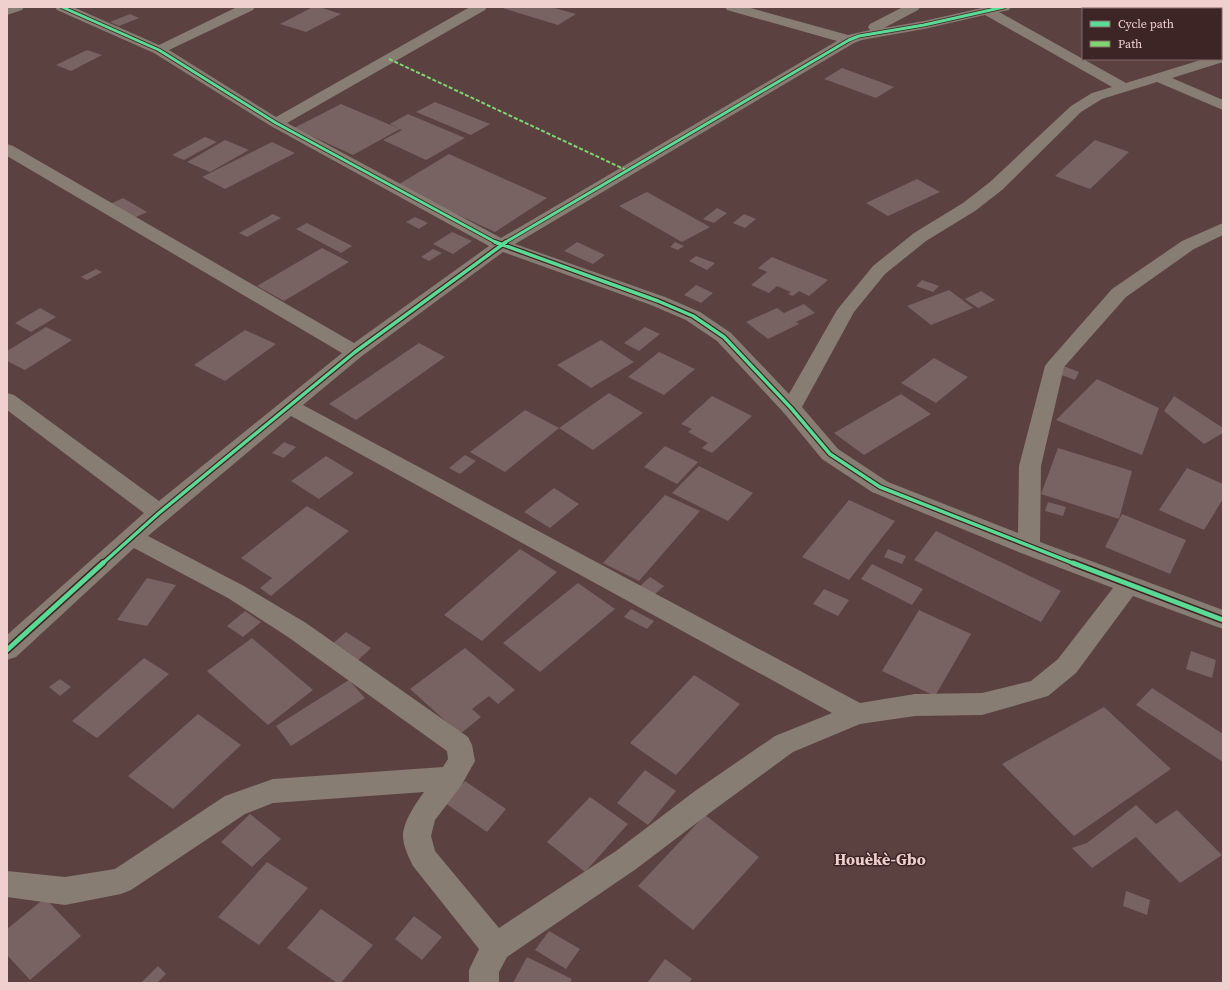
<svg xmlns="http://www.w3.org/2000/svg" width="1230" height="990" viewBox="0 0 1230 990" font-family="'Source Serif 4',serif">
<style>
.building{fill:#796262}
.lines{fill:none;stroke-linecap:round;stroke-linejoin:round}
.minor{fill:#877d73;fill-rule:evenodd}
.quiet{stroke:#7fd670;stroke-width:2;stroke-dasharray:4 2;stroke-linecap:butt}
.cycleway-far2-casing{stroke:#3d2525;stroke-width:4.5}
.cycleway-far1-casing{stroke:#3d2525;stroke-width:6}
.cycleway-casing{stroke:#3d2525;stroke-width:8}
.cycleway-far2{stroke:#5adb95;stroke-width:3}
.cycleway-far1{stroke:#5adb95;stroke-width:3.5}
.cycleway{stroke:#5adb95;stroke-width:5}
.labels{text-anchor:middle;stroke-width:3;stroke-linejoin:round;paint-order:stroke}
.near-quarter-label{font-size:16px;font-weight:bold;fill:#f0d0cf;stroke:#3d2525}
</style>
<rect width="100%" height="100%" fill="#5c4141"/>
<path class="building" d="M313,7H319L341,14L306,32L280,24Z
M499,7H551L576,14L558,25Z
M130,14L139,18L119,26L110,22Z
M87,50L102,55L71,71L56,65Z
M842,68L894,87L876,98L824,79Z
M435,102L490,124L471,135L416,112Z
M341,104L400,129L353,155L294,128Z
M408,114L465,138L426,160L383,140L402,130L390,124Z
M205,137L217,142L184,160L172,155Z
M225,140L249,150L210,172L187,162Z
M1095,140L1129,152L1090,189L1055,176Z
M272,142L295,153L225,189L202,177Z
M449,154L547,198L495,232L396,186Z
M917,179L940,192L888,216L866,203Z
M647,192L710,227L682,242L619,206Z
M123,198L147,212L134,218L110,204Z
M717,208L727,213L714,223L703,219Z
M273,214L281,218L247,237L239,233Z
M744,214L756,219L745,228L733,223Z
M415,217L428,223L419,229L406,222Z
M307,223L352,246L341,253L296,229Z
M452,232L472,241L453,254L433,244Z
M577,242L605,255L593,264L564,251Z
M675,242L684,246L678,250L670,247Z
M322,248L349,262L284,301L257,286Z
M433,249L442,253L429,261L421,257Z
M696,256L715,263L707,270L689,261Z
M772,257L828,280L809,296L799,291L793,296L788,294L791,292L777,286L769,293L751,285L767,272L758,268Z
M96,269L102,272L87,280L81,277Z
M922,280L939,286L933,292L916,286Z
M696,285L713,293L701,303L684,295Z
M949,290L973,308L931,325L907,306Z
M981,291L995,300L978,308L965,299Z
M804,304L815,313L796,322L799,324L768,339L746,322L777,308L784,313Z
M40,308L56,317L31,332L15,323Z
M46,327L72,340L25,370L7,361V351Z
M645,327L660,334L639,351L624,343Z
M245,330L276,344L225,381L194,365Z
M601,340L634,362L591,388L557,365Z
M419,343L445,357L356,420L329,404Z
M659,352L695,369L664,395L628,377Z
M934,358L968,377L936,403L901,383Z
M1061,365L1079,372L1075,380L1056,373Z
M1097,379L1159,408L1142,455L1056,420Z
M609,393L643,413L593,450L559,428Z
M901,394L931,414L864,455L834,433Z
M712,396L752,416L712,453L702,448L708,443L688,432L692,429L681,424Z
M1174,396L1223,428V433L1204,444L1164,411Z
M525,410L559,428L505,472L470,452Z
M284,442L296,447L284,458L272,453Z
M665,446L698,462L677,484L644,467Z
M1058,448L1132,471L1119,519L1041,494Z
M465,455L476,461L460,474L449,468Z
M326,456L354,473L319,499L291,481Z
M699,466L753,493L728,521L672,493Z
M1187,468L1223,484V499L1204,530L1159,510Z
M554,488L579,504L550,528L524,512Z
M665,495L700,511L639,581L603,563Z
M849,500L895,521L849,580L802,557Z
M1048,502L1066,507L1063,516L1045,511Z
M307,506L349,531L271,596L260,588L272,578L241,558Z
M1122,514L1186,540L1170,574L1105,547Z
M936,531L1061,591L1041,622L914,560Z
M520,549L557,572L482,641L444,615Z
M888,549L906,556L902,564L884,557Z
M872,564L923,589L912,605L861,579Z
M650,577L664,586L654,595L640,586Z
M147,578L176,585L147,626L117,620Z
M578,583L615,609L540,672L503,643Z
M824,589L849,600L838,616L813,604Z
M631,609L654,621L647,629L624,617Z
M919,610L971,634L935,696L882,671Z
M245,611L261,622L243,637L227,626Z
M346,632L371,648L354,664L329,647Z
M252,638L313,690L268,725L207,671Z
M465,648L515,690L498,704L489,696L472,709L481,717L460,734L410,689Z
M1191,651L1216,660L1212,678L1186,669Z
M144,658L169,674L97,738L72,721Z
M694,675L740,704L676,775L630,743Z
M60,679L71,687L60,696L49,687Z
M349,680L365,698L291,746L276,726Z
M1152,688L1223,734V762L1136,705Z
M1104,707L1171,769L1074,836L1002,764Z
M198,714L241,745L173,809L128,776Z
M645,770L676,791L648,825L617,803Z
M465,781L506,809L487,832L445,803Z
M590,797L628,824L585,872L547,842Z
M1136,805L1156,824L1177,810L1222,855L1180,883L1136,837L1092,868L1072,848L1087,843Z
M250,814L281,839L252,867L221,842Z
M705,815L759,857L693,930L638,886Z
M267,862L308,888L259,945L218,917Z
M1126,891L1150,900L1147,915L1123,906Z
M45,898L81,936L30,980L7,955V929Z
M321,909L373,945L341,983H337L287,948Z
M414,916L442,937L422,960L395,939Z
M549,931L580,949L566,969L535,950Z
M527,957L572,979L570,983H513Z
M665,959L692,979L689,983L648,982Z
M158,966L166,974L157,983H141Z"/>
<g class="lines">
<path class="minor" d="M7,7H24L22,10L7,15Z
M55,7H73L159,45L237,7H255L253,10L169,50L276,117L470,7H487L485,10L287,123L501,238L837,41L727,10L725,7H747L848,35L870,30L868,27L870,24L903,7H920L918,10L884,28L924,21L986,7H1011L1009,10L999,12L1126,83L1204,59H1221V55L1223,56V62L1172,78L1223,100V110L1157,82L1102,99L1081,112L1002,190L975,211L926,241L885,274L854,312L802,407L838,449L888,482L1018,533L1019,466L1045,366L1048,362L1112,289L1182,241L1223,223V235L1194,249L1126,297L1064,367L1041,466L1040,542L1223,610V629L1133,596L1076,673L1048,696L982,715L915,716L860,724L793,752L715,809L636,869L507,957L499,972V983H469V970L479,949L413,866C409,858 403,846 403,836C403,822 416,803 424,792L273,803L245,814L131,890L121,894L65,905L7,897V871L65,877L115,869L225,796L273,779L443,767L448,759L447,751L288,637L228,598L134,548L16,657L7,660V635L144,513L7,410V393L14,395L159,501L342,353L7,156V144L13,146L354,343L489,246L271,126L154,53L57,10ZM985,15L1112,87L1092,93L1071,106L990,182L963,203L914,233L873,266L837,310L789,394L731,333L700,312L665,297L515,244L854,43L862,40L924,29ZM503,252L651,305L686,320L717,341L784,413L822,459L872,492L1021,553L1113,588L1058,659L1031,681L982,693L915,694L860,703L303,405L362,356ZM291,416L832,713L775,736L695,791L616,851L499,928L435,851L431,836L435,820L461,786L475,761L472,745L468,737L306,623L244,586L148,536Z"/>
<path class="quiet" d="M389,59L626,170"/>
<g class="cycleway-far2-casing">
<path id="cycleway-far2" d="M62,7L159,50L276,123L497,243
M504,243L849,40L859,36L924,25L1004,7"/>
</g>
<g class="cycleway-far1-casing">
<path id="cycleway-far1" d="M495,242L658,301L693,316L724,337L791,408L830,454L880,487L1075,564
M102,564L159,513L355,352L506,242"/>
</g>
<g class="cycleway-casing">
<path id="cycleway" d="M1073,563L1223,620
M7,650L103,563"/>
</g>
<use href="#cycleway-far2" class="cycleway-far2"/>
<use href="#cycleway-far1" class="cycleway-far1"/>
<use href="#cycleway" class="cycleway"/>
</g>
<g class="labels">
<g class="near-quarter-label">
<text x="880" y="865">Houèkè-Gbo</text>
</g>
</g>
<rect width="1230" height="990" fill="none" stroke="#f0d0cf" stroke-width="16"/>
<rect x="1082" y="8" width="140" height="52" fill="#3d2525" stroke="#856969"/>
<rect x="1090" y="21" width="20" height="6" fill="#5adb95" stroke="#856969"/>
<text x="1118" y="28" font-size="12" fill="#f0d0cf">Cycle path</text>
<rect x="1090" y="41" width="20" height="6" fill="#7fd670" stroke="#856969"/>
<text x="1118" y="48" font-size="12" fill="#f0d0cf">Path</text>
</svg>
